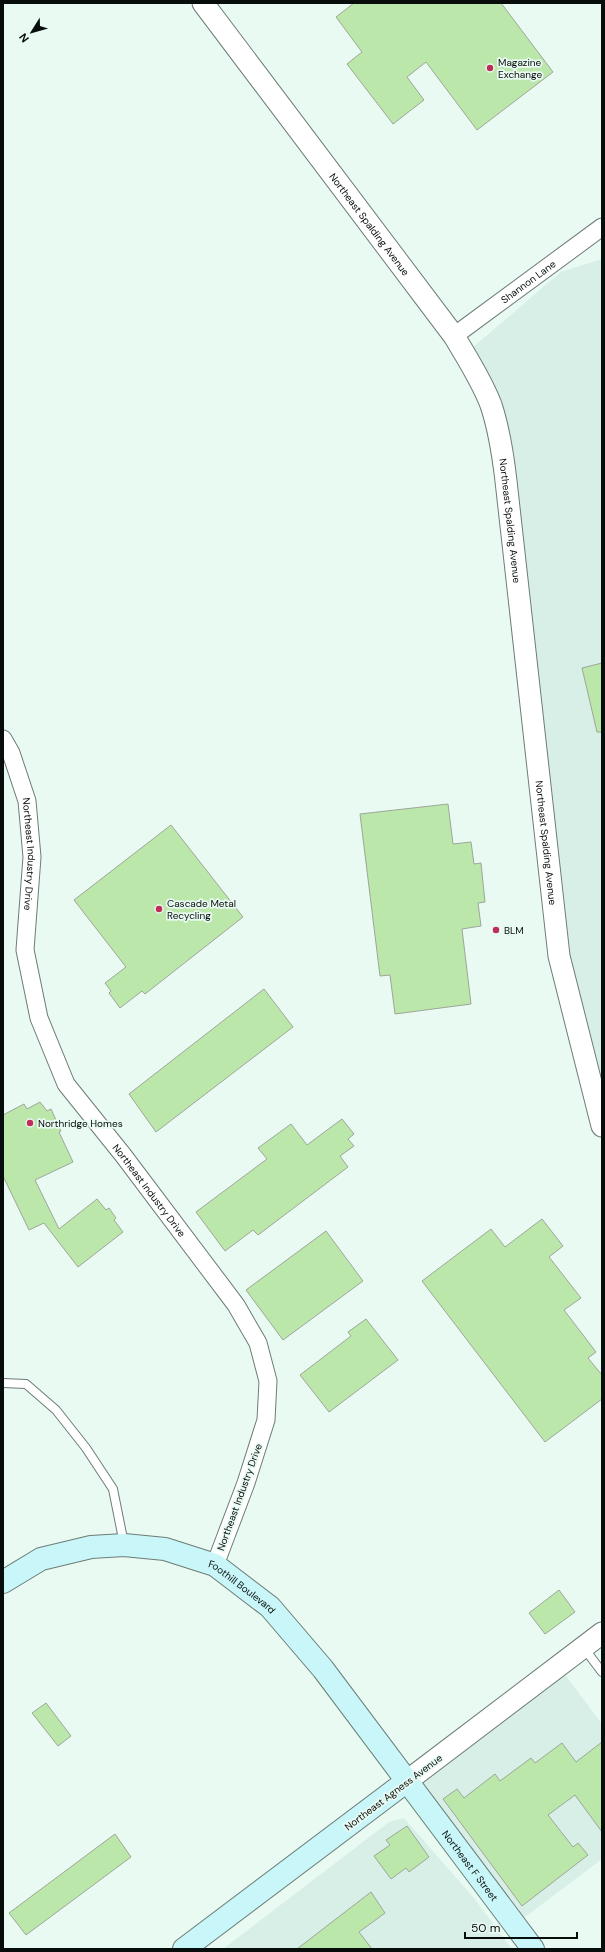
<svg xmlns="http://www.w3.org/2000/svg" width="605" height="1952" viewBox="0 0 605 1952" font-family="'DM Sans',sans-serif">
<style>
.built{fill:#d7efe6}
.building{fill:#bce7aa;stroke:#9ea69a}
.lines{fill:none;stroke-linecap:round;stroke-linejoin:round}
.service-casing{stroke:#6d7c76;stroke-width:10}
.minor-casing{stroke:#6d7c76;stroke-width:19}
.tertiary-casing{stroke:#6d7c76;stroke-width:23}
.secondary-casing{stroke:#6d7c76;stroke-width:24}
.service{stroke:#fff;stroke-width:8}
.minor{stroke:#fff;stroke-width:17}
.tertiary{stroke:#fff;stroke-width:21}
.secondary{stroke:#c8f6f9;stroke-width:22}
.poi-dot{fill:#be2e58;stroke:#e9faf3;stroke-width:1.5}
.labels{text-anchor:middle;stroke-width:3.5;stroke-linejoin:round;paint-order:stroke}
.poi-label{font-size:10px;fill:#070d0a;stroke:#e9faf3;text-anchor:start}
.street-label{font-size:10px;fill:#070d0a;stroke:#e9faf3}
</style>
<rect width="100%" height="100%" fill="#e9faf3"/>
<path class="built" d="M602,259V1126L566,989L506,481L465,354L561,272Z
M563,1672L602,1724V1859L521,1920L420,1784Z
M404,1818L473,1897L512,1949H223L389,1822Z"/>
<path class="building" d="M354,3H501L553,72L477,130L426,62L407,77L424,100L393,124L347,64L362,52L336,17Z
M602,663V732H597L582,668Z
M448,804L453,844L471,842L474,864L481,863L485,902L478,903L481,926L462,929L471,1004L395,1014L390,975L380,976L360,814Z
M171,825L243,917L145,994L142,991L120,1008L109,993L111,991L105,983L126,967L74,900Z
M264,989L293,1027L156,1132L129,1094Z
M40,1102L47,1111L51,1109L61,1131L59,1132L73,1162L35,1180L59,1229L97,1199L106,1210L109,1208L116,1218L114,1220L123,1232L78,1267L44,1223L29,1230L3,1176V1115L24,1104L27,1109Z
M342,1119L354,1134L348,1139L354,1146L340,1156L348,1167L258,1235L253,1230L225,1251L196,1212L267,1159L258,1148L291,1124L307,1145Z
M542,1219L563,1246L549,1257L581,1298L564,1310L596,1352L588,1358L602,1375V1399L545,1442L422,1281L491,1229L505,1247Z
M326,1231L363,1281L283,1340L246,1290Z
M366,1319L398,1360L329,1412L300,1375L351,1336L348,1332Z
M559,1590L575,1612L545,1634L529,1613Z
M46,1703L71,1736L58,1746L32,1713Z
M602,1742V1832L575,1795L548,1815L573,1847L578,1843L588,1855L522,1906L443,1799L457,1789L464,1798L495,1774L500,1781L531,1758L535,1763L562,1743L576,1762Z
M407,1826L429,1857L409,1872L406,1868L391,1879L374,1856L390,1845L386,1840Z
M115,1834L131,1857L26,1935L9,1913Z
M371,1892L385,1913L359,1932L372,1949H297Z"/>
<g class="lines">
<g class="service-casing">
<path id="service" d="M3,1383L26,1384L56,1410L86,1448L113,1489L124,1544
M584,1648L602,1672"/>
</g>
<g class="minor-casing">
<g id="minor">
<path id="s1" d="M454,336L602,227"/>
<path id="s2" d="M3,739L11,753L27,801L32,857L25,950L39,1018L66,1084L123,1155L236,1305L258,1343L268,1381L266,1420L246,1483L215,1565"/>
</g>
</g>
<g class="tertiary-casing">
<g id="tertiary">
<path id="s3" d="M203,3L454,336C467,358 482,381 491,405C499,429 503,455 506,481L559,956L602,1126"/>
<path d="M407,1781L602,1633"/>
</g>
</g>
<g class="secondary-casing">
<g id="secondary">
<path id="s4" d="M3,1582L41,1559L91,1547L124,1545L165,1549L215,1565L270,1607L323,1669L533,1949"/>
<path d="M184,1949L407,1781"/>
</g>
</g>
<use href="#service" class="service"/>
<use href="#minor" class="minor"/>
<use href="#tertiary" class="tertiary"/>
<use href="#secondary" class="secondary"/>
</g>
<g class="poi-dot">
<circle cx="490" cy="68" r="4"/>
<circle cx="159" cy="909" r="4"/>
<circle cx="496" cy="930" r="4"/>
<circle cx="30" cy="1123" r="4"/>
</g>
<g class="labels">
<g class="poi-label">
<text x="498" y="66">Magazine<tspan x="498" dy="12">Exchange</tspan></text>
<text x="167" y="907">Cascade Metal<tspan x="167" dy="12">Recycling</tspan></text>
<text x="504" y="934">BLM</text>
<text x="38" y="1127">Northridge Homes</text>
</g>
<g class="street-label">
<text dy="4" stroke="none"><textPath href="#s3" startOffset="277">Northeast Spalding Avenue</textPath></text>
<text dy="4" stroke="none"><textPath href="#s1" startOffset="92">Shannon Lane</textPath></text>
<text dy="4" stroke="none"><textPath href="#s3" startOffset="613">Northeast Spalding Avenue</textPath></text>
<text dy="4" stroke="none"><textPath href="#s3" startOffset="937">Northeast Spalding Avenue</textPath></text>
<text dy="4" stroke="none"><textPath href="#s2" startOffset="120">Northeast Industry Drive</textPath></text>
<text dy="4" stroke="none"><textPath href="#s2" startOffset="492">Northeast Industry Drive</textPath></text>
<text transform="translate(239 1497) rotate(-70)" y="4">Northeast Industry Drive</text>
<text dy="4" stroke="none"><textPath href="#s4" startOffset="257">Foothill Boulevard</textPath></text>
<text transform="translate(393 1792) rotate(-37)" y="4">Northeast Agness Avenue</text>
<text dy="4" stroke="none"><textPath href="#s4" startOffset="619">Northeast F Street</textPath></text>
</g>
</g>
<rect width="605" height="1952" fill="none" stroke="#070d0a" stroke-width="8"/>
<g transform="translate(32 32) rotate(233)" stroke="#e9faf3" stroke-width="3" paint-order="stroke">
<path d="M0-3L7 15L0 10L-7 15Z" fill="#070d0a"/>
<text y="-6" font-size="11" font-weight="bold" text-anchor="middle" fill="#070d0a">N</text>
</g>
<path d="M465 1932v6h112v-6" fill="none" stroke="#070d0a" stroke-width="2"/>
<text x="471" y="1932" font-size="12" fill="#070d0a" stroke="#e9faf3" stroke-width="3" paint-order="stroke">50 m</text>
</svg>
